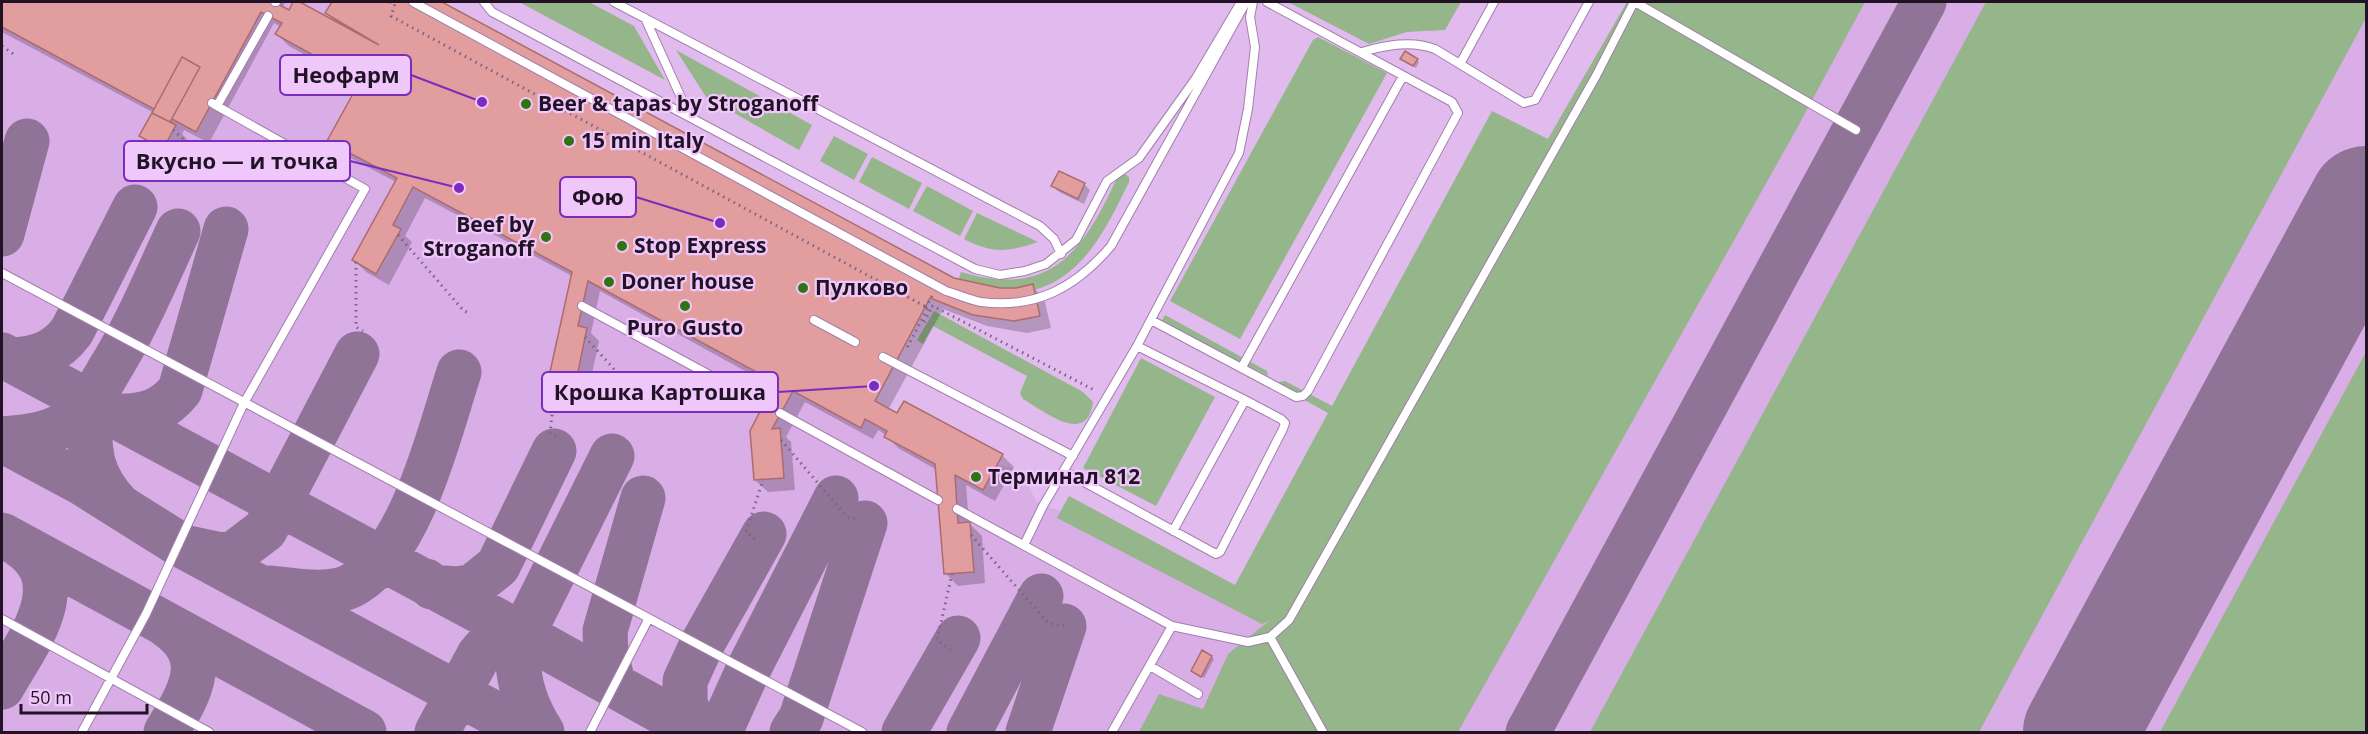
<svg xmlns="http://www.w3.org/2000/svg" width="2368" height="734" viewBox="0 0 2368 734" font-family="'Open Sans',sans-serif">
<style>
.built{fill:#d9ade6}
.green{fill:#95b58b}
.shadow{fill:#0003}
.lines{fill:none;stroke-linecap:round;stroke-linejoin:round}
.taxiway{stroke:#907498;stroke-width:45}
.runway{stroke:#907498;stroke-width:114}
.building{fill:#e29d9e;stroke:#ac6c6d;stroke-width:1.5}
.lane-casing{stroke:#a27dad;stroke-width:10}
.path{stroke:#7d6384;stroke-width:3;stroke-dasharray:1.5 4.5;stroke-linecap:butt}
.lane{stroke:#fff;stroke-width:8}
.poi-dot{fill:#307311;stroke:#efc7fb;stroke-width:2}
.labels{text-anchor:middle;stroke-width:4.5;stroke-linejoin:round;paint-order:stroke}
.poi-label{font-size:21px;font-weight:bold;fill:#211325;stroke:#efc7fb;text-anchor:start}
.leader{fill:none;stroke:#7b2cbf;stroke-width:2}
.callout-dot{fill:#7b2cbf;stroke:#efc7fb;stroke-width:2}
.callout{fill:#efc7fb;stroke:#7b2cbf;stroke-width:2}
.callout-label{font-size:22px;text-anchor:middle;font-weight:bold;fill:#211325}
</style>
<rect width="100%" height="100%" fill="#e2bbee"/>
<path class="built" d="M2,2H332L325,14L380,43L923,310L875,401L897,413L904,401L1003,454L997,465L1011,467L1023,475L1036,501L1043,506L1072,514L1267,615L1471,272L1627,2H2366V732H2Z"/>
<path class="green" d="M519,2H589L634,26L665,80Z
M1288,2H1461L1445,30L1407,32L1369,44Z
M1627,2H1865L1796,130L1458,732H1139L1159,694L1203,709L1228,654L1269,621L1262,624L1057,518L1069,496L1235,585L1328,413L1281,387L1279,382L1285,381L1332,406L1492,111L1548,139Z
M1986,2H2366V18L1979,732H1590Z
M1318,37L1387,73L1240,339L1170,301L1313,40Z
M676,50L812,125L799,150L706,97Z
M834,136L868,154L854,180L820,161Z
M872,157L922,183L909,209L859,182Z
M1124,173L1129,177V182C1105,231 1079,288 1016,293C998,294 975,287 957,284L961,272C1052,299 1083,251 1118,176Z
M927,186L973,211L960,236L913,211Z
M977,213L1038,242C1008,252 993,254 964,239Z
M934,311L1083,392L1093,402C1087,447 1044,411 1023,399L1020,393L1027,376L933,326L923,344L917,340Z
M1165,315L1267,371L1268,376L1161,322Z
M2366,352V732H2160Z
M1141,358L1215,397L1156,506L1083,468Z"/>
<path class="shadow" d="M2,2H285L282,8L289,12L297,2L335,22L327,13L333,2H439L943,274L979,287L1016,290L1032,286L1044,298L1051,328L1027,333L987,326L943,309L888,410L1002,455L1014,467L995,501L966,485L969,523L982,536L985,583L958,586L946,574L937,470L898,448L886,435L878,430L873,439L805,402L786,437L791,442L795,490L768,492L755,480L774,387L600,291L591,333L599,341L589,388L564,383L552,371L572,276L425,198L405,236L412,242L389,285L366,272L354,260L396,182L341,153L329,141L359,85L289,46L277,34L281,27L274,23L209,143L184,130L182,134L187,139L175,160L153,148L141,136L154,113L2,32Z
M1417,60L1419,62L1416,68L1405,61Z
M1084,184L1090,190L1084,204L1059,192L1053,186Z
M1211,657L1214,659L1204,678L1192,671Z"/>
<g class="lines">
<path class="taxiway" d="M2,234L27,141
M2,355L522,634L698,732
M11,360C37,359 56,353 72,331L135,207
M89,402C90,447 86,471 119,506
M116,416C143,417 163,412 180,390L226,229
M2,439C29,437 58,434 79,414C91,402 100,386 108,372C136,327 156,279 178,231
M2,440L82,483L179,544L529,732
M2,535L364,732
M188,548L221,555L236,552L265,530L357,354
M426,581L432,587L457,589L473,586L498,566L554,451
M271,588C297,591 333,598 356,583C413,547 439,433 459,372
M166,625C213,657 190,693 166,732
M614,686L606,655L605,631L643,498
M2,687C26,644 77,582 18,544
M437,732L479,655L490,642L522,634
M542,732C525,706 516,676 518,644L612,456
M698,732L685,704V681L701,646L764,534
M720,732L748,670L836,498
M792,732L801,718L865,523
M904,732L958,638
M969,732L1041,596
M1028,732L1064,626
M1528,732L1924,2"/>
<path class="runway" d="M2080,732L2366,203"/>
</g>
<path class="building" d="M2,2H274L289,10L293,2H300L379,45L325,13L332,2H442L954,278L1000,288H1016L1033,284L1040,316L1014,321L973,315L930,298L875,401L897,413L904,401L1003,454L983,490L955,475L958,523L970,522L974,572L944,574L935,464L884,437L887,431L865,419L861,428L793,391L772,429L780,428L784,478L754,480L750,431L775,382L588,281L578,326L587,328L577,377L550,372L572,272L413,187L393,225L401,229L376,274L352,260L397,178L327,141L360,81L275,34L282,23L261,12L196,132L172,119L170,122L176,125L163,149L139,136L154,109L2,27Z
M1405,51L1418,59L1413,66L1400,59Z
M182,57L200,67L170,122L152,113Z
M152,113L176,125L163,149L139,136Z
M1059,171L1085,183L1078,199L1051,186Z
M1202,650L1212,656L1201,677L1191,671Z"/>
<g class="lines">
<g class="lane-casing">
<path id="lane" d="M275,2H276
M413,2L946,291C957,294 969,300 981,302C1037,309 1076,287 1111,246L1246,2
M484,2L492,12L975,269L1000,275L1025,271L1046,264L1076,240L1107,181L1139,158L1196,78L1241,2
M614,2L1040,226L1054,239L1061,254
M1635,2L1856,130
M645,18L689,115
M1362,52C1386,45 1412,40 1435,49L1524,103L1535,100L1589,2
M1460,64L1494,2
M212,103L217,106L268,16
M2,273L862,732
M582,306L763,404
M814,320L855,342
M1151,320L1296,397L1303,396L1308,391L1458,113L1452,102L1267,2
M1137,346L1245,400
M883,357L1073,456
M1242,367L1403,76
M780,413L938,500
M1064,471L1216,554L1220,552L1283,429L1285,423L1281,419L1245,400L1173,531
M957,509L1172,626L1248,642L1270,637L1289,620L1596,76L1634,2
M1024,545L1043,506L1137,346L1239,153L1248,109L1255,47L1250,17L1253,2
M2,619L209,732
M1270,637L1323,732
M1150,666L1198,694
M82,732L146,614L244,403L365,189L217,106
M590,732L648,620
M1112,732L1172,626"/>
</g>
<path class="path" d="M390,2L395,4L391,16L928,308L907,348
M2,46L16,56
M173,130L208,161
M126,181L147,140
M398,235L463,310L470,314
M356,262V327L363,331
M932,296L926,307L933,306L1096,391
M924,322L933,306
M585,337L651,410L659,412
M557,373L550,433L559,439
M781,440L847,517L857,519
M971,535L1048,623L1064,626
M755,539L746,532L763,480
M951,650L937,640L952,574"/>
<use href="#lane" class="lane"/>
</g>
<g class="poi-dot">
<circle cx="526" cy="104" r="6"/>
<circle cx="569" cy="141" r="6"/>
<circle cx="546" cy="237" r="6"/>
<circle cx="622" cy="246" r="6"/>
<circle cx="609" cy="282" r="6"/>
<circle cx="803" cy="288" r="6"/>
<circle cx="685" cy="306" r="6"/>
<circle cx="976" cy="477" r="6"/>
</g>
<g class="labels">
<g class="poi-label">
<text x="538" y="111">Beer &amp; tapas by Stroganoff</text>
<text x="581" y="148">15 min Italy</text>
<text x="534" y="232" text-anchor="end">Beef by<tspan x="534" dy="24">Stroganoff</tspan></text>
<text x="634" y="253">Stop Express</text>
<text x="621" y="289">Doner house</text>
<text x="815" y="295">Пулково</text>
<text x="685" y="335" text-anchor="middle">Puro Gusto</text>
<text x="988" y="484">Терминал 812</text>
</g>
</g>
<path class="leader" d="M482 102L411 75M459 188L350 161M720 223L636 197M874 386L778 392"/>
<g class="callout-dot">
<circle cx="482" cy="102" r="6"/>
<circle cx="459" cy="188" r="6"/>
<circle cx="720" cy="223" r="6"/>
<circle cx="874" cy="386" r="6"/>
</g>
<g class="callout">
<rect x="280" y="55" width="131" height="40" rx="6"/>
<rect x="124" y="141" width="226" height="40" rx="6"/>
<rect x="560" y="177" width="76" height="40" rx="6"/>
<rect x="542" y="372" width="236" height="40" rx="6"/>
</g>
<g class="callout-label">
<text x="346" y="83">Неофарм</text>
<text x="237" y="169">Вкусно — и точка</text>
<text x="598" y="205">Фою</text>
<text x="660" y="400">Крошка Картошка</text>
</g>
<rect width="2368" height="734" fill="none" stroke="#211325" stroke-width="6"/>
<path d="M21 704v9h126v-9" fill="none" stroke="#211325" stroke-width="3"/>
<text x="30" y="704" font-size="18" fill="#211325" stroke="#efc7fb" stroke-width="4.5" paint-order="stroke">50 m</text>
</svg>
